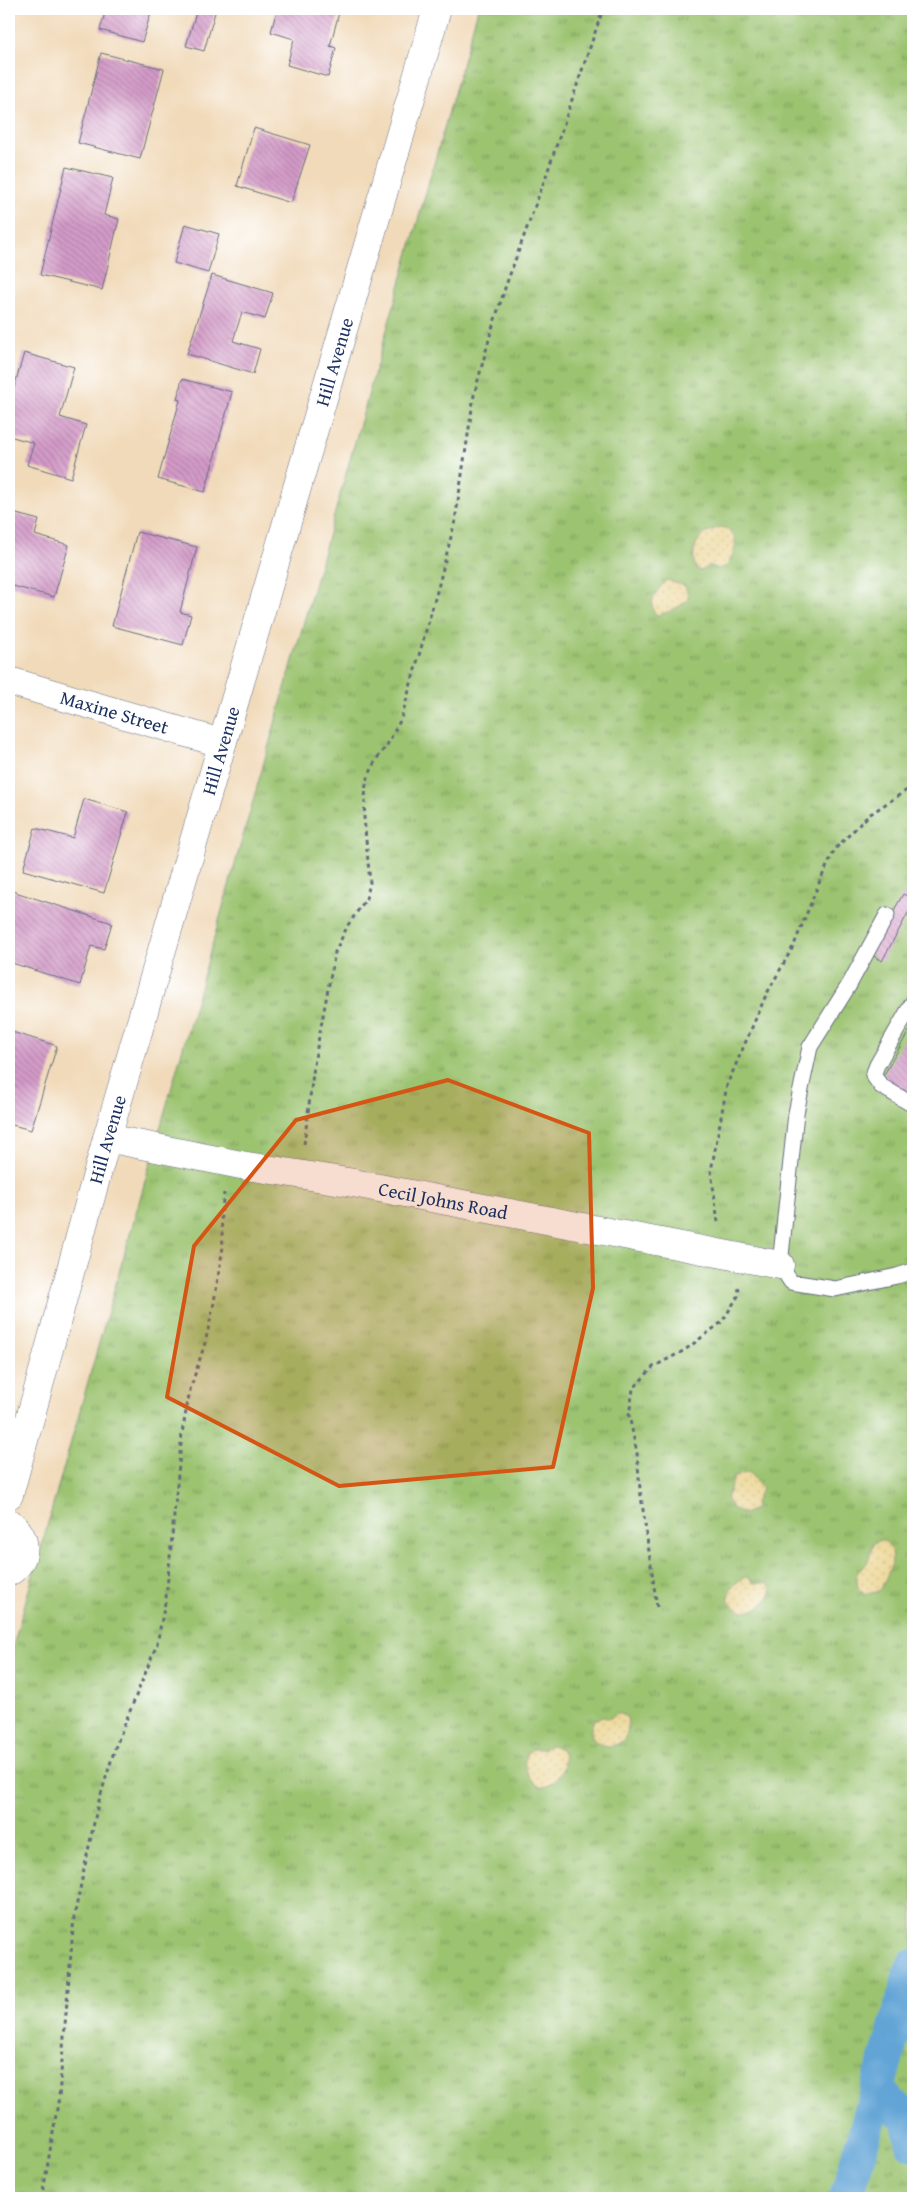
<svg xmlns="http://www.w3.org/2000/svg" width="922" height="2207" viewBox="0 0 922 2207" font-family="'Gentium Book Plus',serif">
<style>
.grass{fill:url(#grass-tufts);stroke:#5b7966}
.sand{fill:url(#sand-dots);stroke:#84847e}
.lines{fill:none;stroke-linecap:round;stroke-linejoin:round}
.canal{stroke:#62a4d6;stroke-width:34}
.building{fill:url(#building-back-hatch)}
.lane-casing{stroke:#666b7e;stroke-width:17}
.street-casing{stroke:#666b7e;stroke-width:29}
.path{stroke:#666b7e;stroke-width:3;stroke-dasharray:4 4;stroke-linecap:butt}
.lane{stroke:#fff;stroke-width:15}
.street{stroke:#fff;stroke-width:28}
.marked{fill:#d45514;fill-opacity:0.2;stroke:#d45514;stroke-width:4;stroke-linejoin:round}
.labels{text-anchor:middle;stroke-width:5;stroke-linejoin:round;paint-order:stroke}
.street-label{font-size:19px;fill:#1b2f5e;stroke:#fff}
</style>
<defs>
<pattern id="grass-tufts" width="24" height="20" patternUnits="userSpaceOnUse" patternTransform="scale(1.25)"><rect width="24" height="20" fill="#9bc36f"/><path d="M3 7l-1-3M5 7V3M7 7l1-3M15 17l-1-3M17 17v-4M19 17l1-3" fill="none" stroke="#7e9f5e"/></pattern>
<pattern id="sand-dots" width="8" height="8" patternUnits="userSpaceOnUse" patternTransform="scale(1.25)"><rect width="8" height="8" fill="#eeda9e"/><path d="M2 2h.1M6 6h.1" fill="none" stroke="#ccbb8a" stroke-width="1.8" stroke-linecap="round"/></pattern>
<pattern id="building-back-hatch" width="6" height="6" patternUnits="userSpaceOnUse" patternTransform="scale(1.25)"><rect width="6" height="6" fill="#d49bc8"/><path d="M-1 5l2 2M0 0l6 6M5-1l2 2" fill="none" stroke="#ab7fa6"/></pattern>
</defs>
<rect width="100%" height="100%" fill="#fff"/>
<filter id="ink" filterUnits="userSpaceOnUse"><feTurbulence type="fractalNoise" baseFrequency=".02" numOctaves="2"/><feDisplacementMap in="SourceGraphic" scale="10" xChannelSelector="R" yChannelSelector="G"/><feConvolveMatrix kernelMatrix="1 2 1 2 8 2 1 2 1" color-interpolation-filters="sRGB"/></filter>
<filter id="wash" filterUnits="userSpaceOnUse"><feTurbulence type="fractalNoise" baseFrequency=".0096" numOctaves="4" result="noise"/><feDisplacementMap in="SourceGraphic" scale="20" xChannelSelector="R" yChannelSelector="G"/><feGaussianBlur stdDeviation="1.12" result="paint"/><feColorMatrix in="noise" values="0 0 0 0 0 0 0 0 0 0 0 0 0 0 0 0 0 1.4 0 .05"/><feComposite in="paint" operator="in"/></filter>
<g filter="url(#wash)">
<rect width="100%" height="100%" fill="#f1daba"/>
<path class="grass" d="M478,9H913V2198H9V1660Z"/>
<path class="sand" d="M722,527C742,536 736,550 727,566L718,569L709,565L701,571L696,569C688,546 701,531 722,527Z
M667,580L685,586L689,598C686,604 664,615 657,615C645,604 658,589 667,580Z
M749,1472L762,1489L756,1500L755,1509L744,1514L732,1508L727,1498L734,1477Z
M880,1540L885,1541L891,1549L892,1564L881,1589L877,1592L866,1594L858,1588L856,1574L868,1562L873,1544Z
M745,1577H748L754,1583H768L772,1589C760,1628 711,1608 735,1584C738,1581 742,1579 745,1577Z
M617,1713L627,1717C637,1758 577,1752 594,1720L603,1717L609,1719Z
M550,1745C577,1747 561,1789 540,1787C528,1778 517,1762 532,1749H543Z"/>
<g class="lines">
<path class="canal" d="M877,2090L908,2120L913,2144
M846,2198L913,1966"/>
</g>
<g id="blocks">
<path class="building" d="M106,9H152L142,42L100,30Z
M197,9H216L204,51L186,46Z
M277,9H340L330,46L336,48L328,77L287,65L294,39L271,32Z
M101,53L164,69L140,159L78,143Z
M254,128L310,145L291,203L237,186Z
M66,167L113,178L104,215L119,219L102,290L40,275Z
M185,224L219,234L208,273L174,263Z
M212,275L273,293L265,319L242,312L233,341L260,349L253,374L187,354Z
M24,353L74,367L60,417L86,425L71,478L27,465L34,443L9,436V405Z
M182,379L232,392L205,492L158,479L180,400L177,399Z
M9,512L39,520L35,535L69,545L54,597L9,585Z
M137,532L197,547L180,612L191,615L183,645L112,626Z
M84,799L128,812L104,893L23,870L35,828L73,838Z
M9,890L112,923L104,949L91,946L80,985L9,962Z
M903,894L913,899V904L882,961L870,954Z
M913,1024V1095L882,1078Z
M9,1031L57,1046L31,1130L9,1124Z"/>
</g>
</g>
<g filter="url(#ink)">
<use href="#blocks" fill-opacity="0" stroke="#666b7e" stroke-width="1"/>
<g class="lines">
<g class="lane-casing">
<path id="lane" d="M887,915L849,985L810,1047L796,1113L780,1265L791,1282L835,1289L897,1276L913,1271
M913,1002L877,1065L873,1075L881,1086L913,1105"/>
</g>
<g class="street-casing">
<g id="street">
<path id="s1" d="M9,681L221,743"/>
<path id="s2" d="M107,1138L241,1165L348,1182L780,1265"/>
<path id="s3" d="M9,1495L107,1138L437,9"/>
<path d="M9,1523C28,1535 29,1560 9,1572"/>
</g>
</g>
<path class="path" d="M304,1144L315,1058L335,952L348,925L366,899L370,883L364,818L366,783L375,761L387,745L401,719L438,588L455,521L474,395L491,332L506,285L546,176L603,9
M718,1222L711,1171L727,1085L766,995L794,945L819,883L835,849L869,815L913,786
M657,1607L640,1489L637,1453L629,1415L633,1389L653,1367L685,1350L722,1322L738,1296L739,1288
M42,2198L59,2097L74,1917L98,1804L115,1748L157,1644L166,1598L182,1433L190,1390L205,1343L213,1308L223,1247L221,1216L224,1193"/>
<use href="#lane" class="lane"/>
<use href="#street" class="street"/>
</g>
</g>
<path class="marked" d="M448,1080L589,1133L593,1288L553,1467L339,1486L167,1397L194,1246L296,1120Z"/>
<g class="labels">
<g class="street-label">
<text dy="7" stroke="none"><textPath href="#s3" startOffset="1179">Hill Avenue</textPath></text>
<text dy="7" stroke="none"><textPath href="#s1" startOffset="110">Maxine Street</textPath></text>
<text dy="7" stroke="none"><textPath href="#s3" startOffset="774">Hill Avenue</textPath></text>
<text dy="7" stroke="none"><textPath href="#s3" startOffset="369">Hill Avenue</textPath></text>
<text dy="7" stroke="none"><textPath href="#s2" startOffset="342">Cecil Johns Road</textPath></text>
</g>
</g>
<rect width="922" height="2207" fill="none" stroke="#fff" stroke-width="30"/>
</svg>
